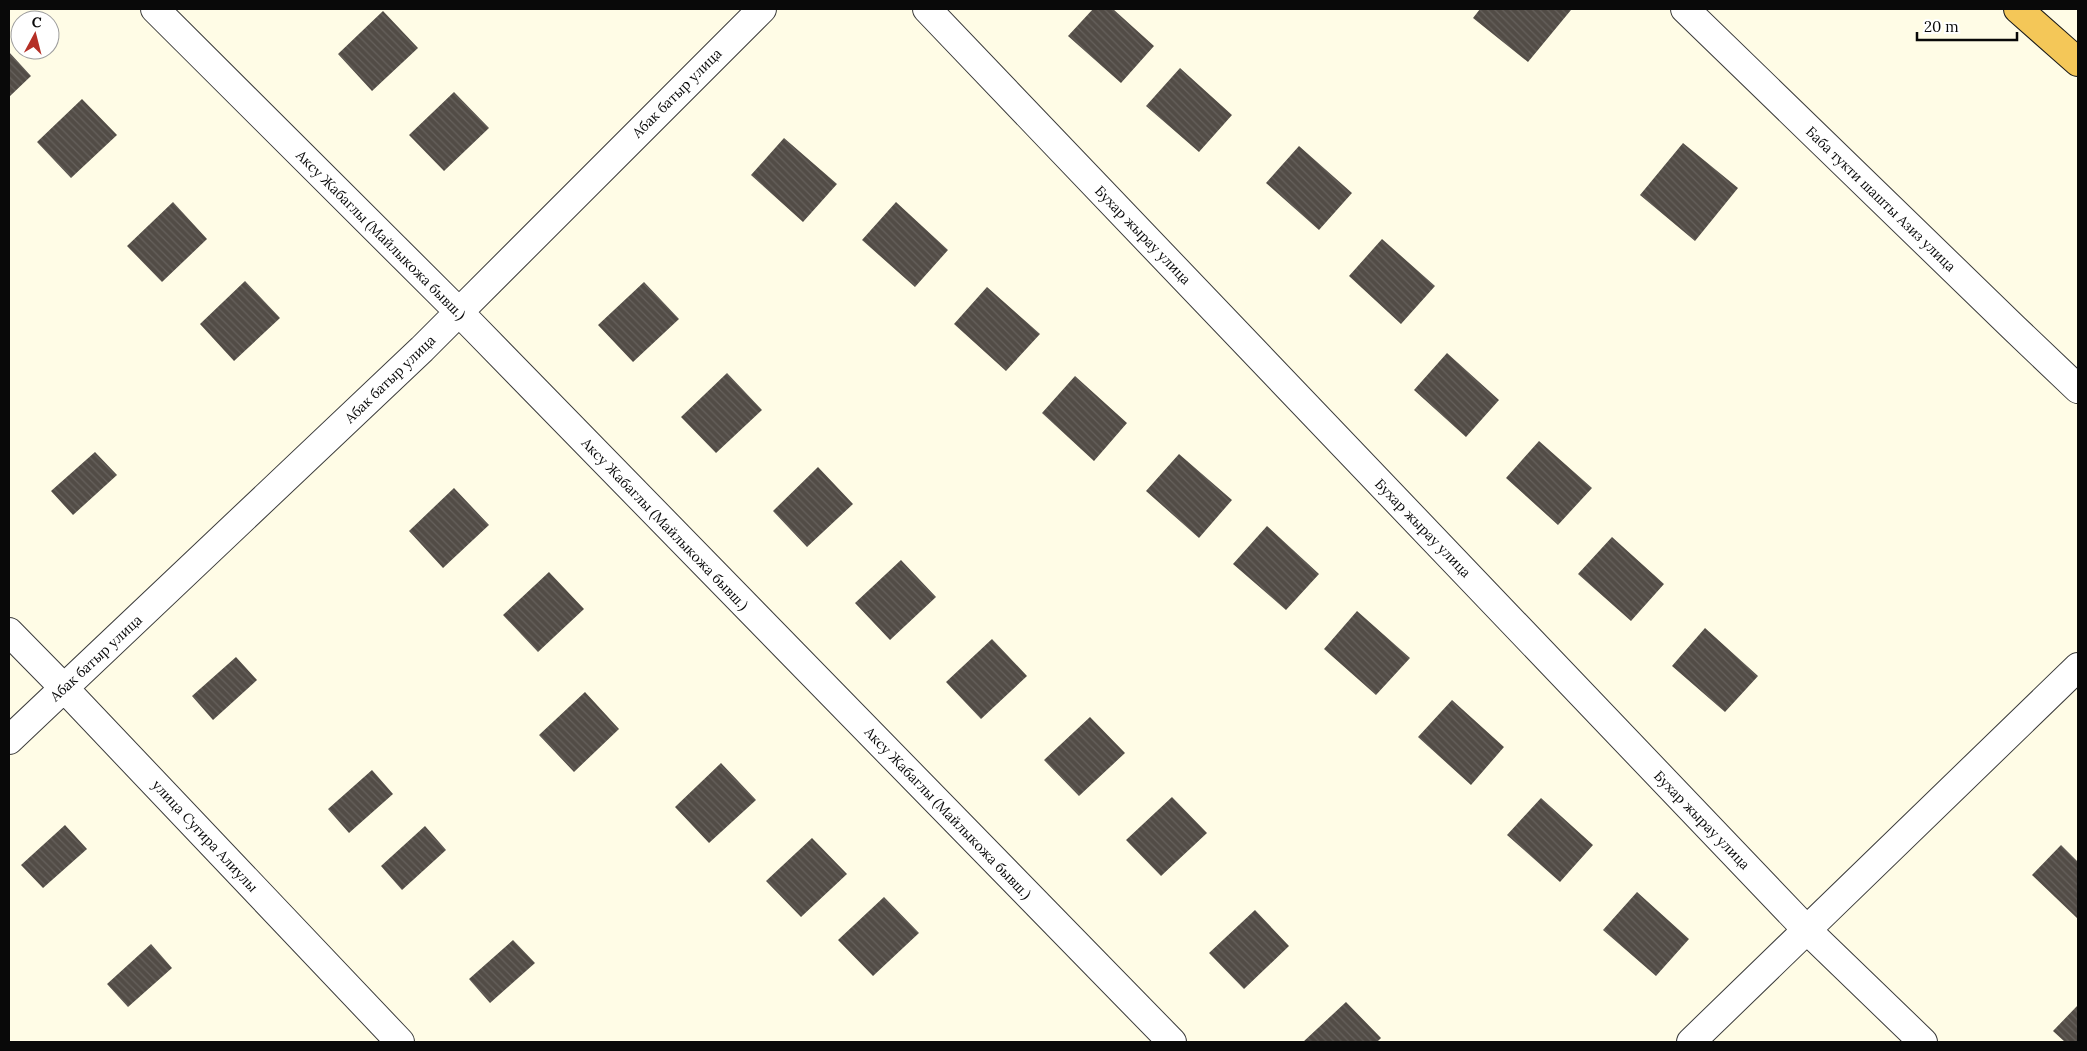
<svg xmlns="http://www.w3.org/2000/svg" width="2087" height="1051" viewBox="0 0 2087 1051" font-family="Lora,serif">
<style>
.building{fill:url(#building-back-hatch)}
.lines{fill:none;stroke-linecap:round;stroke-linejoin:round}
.minor-casing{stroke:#3c3c3c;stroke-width:30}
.trunk-casing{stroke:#1a1a1a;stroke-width:30}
.minor{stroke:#fff;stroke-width:28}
.trunk{stroke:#f4c758;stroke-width:28}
.labels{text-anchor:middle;stroke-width:5;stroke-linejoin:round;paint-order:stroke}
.street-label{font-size:14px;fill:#090909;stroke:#fff}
</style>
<defs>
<pattern id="building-back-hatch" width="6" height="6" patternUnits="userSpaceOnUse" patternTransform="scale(1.25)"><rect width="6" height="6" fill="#524c46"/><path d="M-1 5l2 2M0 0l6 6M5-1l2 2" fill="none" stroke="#66615c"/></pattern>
</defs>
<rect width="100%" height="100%" fill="#fffce6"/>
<path class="building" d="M1093,9H1113L1154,46L1121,83L1068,36Z
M1480,9H1570L1571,10L1528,62L1473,18Z
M383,11L418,48L372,91L338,54Z
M9,52L31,76L9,97Z
M1180,68L1232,115L1199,152L1146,106Z
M454,92L489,128L444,171L409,135Z
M82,99L117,135L71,178L37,142Z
M784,138L837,184L803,222L751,175Z
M1683,143L1738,188L1695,241L1640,195Z
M1299,146L1352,193L1319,230L1266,183Z
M173,202L207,239L162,282L127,246Z
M896,202L948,250L915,287L862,240Z
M1382,239L1435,286L1401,324L1349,276Z
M245,281L280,318L234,361L200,324Z
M644,282L679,319L633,362L598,325Z
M987,287L1040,334L1006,371L954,324Z
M1447,353L1499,400L1466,437L1414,390Z
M727,373L762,410L716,453L681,417Z
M1075,376L1127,423L1094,461L1042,413Z
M1539,441L1592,488L1558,525L1506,478Z
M95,452L117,475L73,515L51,491Z
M1179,454L1232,500L1199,538L1146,491Z
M818,467L853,504L807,547L773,511Z
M454,488L489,525L443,568L409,531Z
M1267,526L1319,574L1286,610L1233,564Z
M1612,537L1664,584L1631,621L1578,574Z
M901,560L936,597L890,640L855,603Z
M549,572L584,609L538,652L503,615Z
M1357,611L1410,658L1376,695L1324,649Z
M1705,628L1758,676L1725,712L1672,666Z
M992,639L1027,676L981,719L946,682Z
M236,657L257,680L213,720L192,696Z
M585,692L619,729L574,772L539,735Z
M1452,700L1504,747L1471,785L1418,737Z
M1090,717L1125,753L1079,796L1044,760Z
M721,763L756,800L709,843L675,807Z
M372,770L393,794L349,833L328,809Z
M1172,797L1207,833L1161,876L1126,840Z
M1541,798L1593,845L1560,882L1507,835Z
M65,825L87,849L43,888L21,865Z
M425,826L446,850L402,890L381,866Z
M812,838L847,874L801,917L766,881Z
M2061,845L2078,862V919L2032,875Z
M1637,892L1689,939L1656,976L1603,930Z
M884,897L919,933L873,976L838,940Z
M1255,910L1289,946L1244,989L1209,953Z
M513,940L535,963L490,1003L469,979Z
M151,944L172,968L128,1007L107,984Z
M1346,1002L1381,1038L1377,1042H1303Z
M2078,1005V1042H2065L2053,1031Z"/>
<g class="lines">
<g class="minor-casing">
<path id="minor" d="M155,9L459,312L1172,1042
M927,9L1807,930L1923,1042
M1685,9L2014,328L2078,389
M9,632L64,688L400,1042
M9,740L422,349L762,9
M1691,1042L2078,667"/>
</g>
<g class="trunk-casing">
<path id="trunk" d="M2018,9L2078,62"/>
</g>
<use href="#minor" class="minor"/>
<use href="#trunk" class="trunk"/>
</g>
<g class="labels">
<g class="street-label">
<text transform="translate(677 93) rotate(-45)" y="5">Абак батыр улица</text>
<text transform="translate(1881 199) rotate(44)" y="5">Баба тукти шашты Азиз улица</text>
<text transform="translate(381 235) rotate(45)" y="5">Аксу Жабаглы (Майлыкожа бывш.)</text>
<text transform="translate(1143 235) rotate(46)" y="5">Бухар жырау улица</text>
<text transform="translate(390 379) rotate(-44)" y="5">Абак батыр улица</text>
<text transform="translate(665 524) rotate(46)" y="5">Аксу Жабаглы (Майлыкожа бывш.)</text>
<text transform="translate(1423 528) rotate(46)" y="5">Бухар жырау улица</text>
<text transform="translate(96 658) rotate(-43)" y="5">Абак батыр улица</text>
<text transform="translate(948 813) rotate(46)" y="5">Аксу Жабаглы (Майлыкожа бывш.)</text>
<text transform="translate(1702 820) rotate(46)" y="5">Бухар жырау улица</text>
<text transform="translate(205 836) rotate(47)" y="5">улица Сугира Алиулы</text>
</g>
</g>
<rect width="2087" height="1051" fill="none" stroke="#090909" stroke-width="20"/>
<g transform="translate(35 35) rotate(7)"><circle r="24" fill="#ffffff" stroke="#9d9d9d"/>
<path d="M0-4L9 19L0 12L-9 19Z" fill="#b52f26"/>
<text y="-8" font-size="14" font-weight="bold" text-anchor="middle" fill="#090909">С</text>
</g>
<path d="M1917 32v8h100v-8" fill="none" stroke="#090909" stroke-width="2.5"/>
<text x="1924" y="32" font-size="15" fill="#090909" stroke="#ffffff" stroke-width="4" paint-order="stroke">20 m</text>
</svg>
